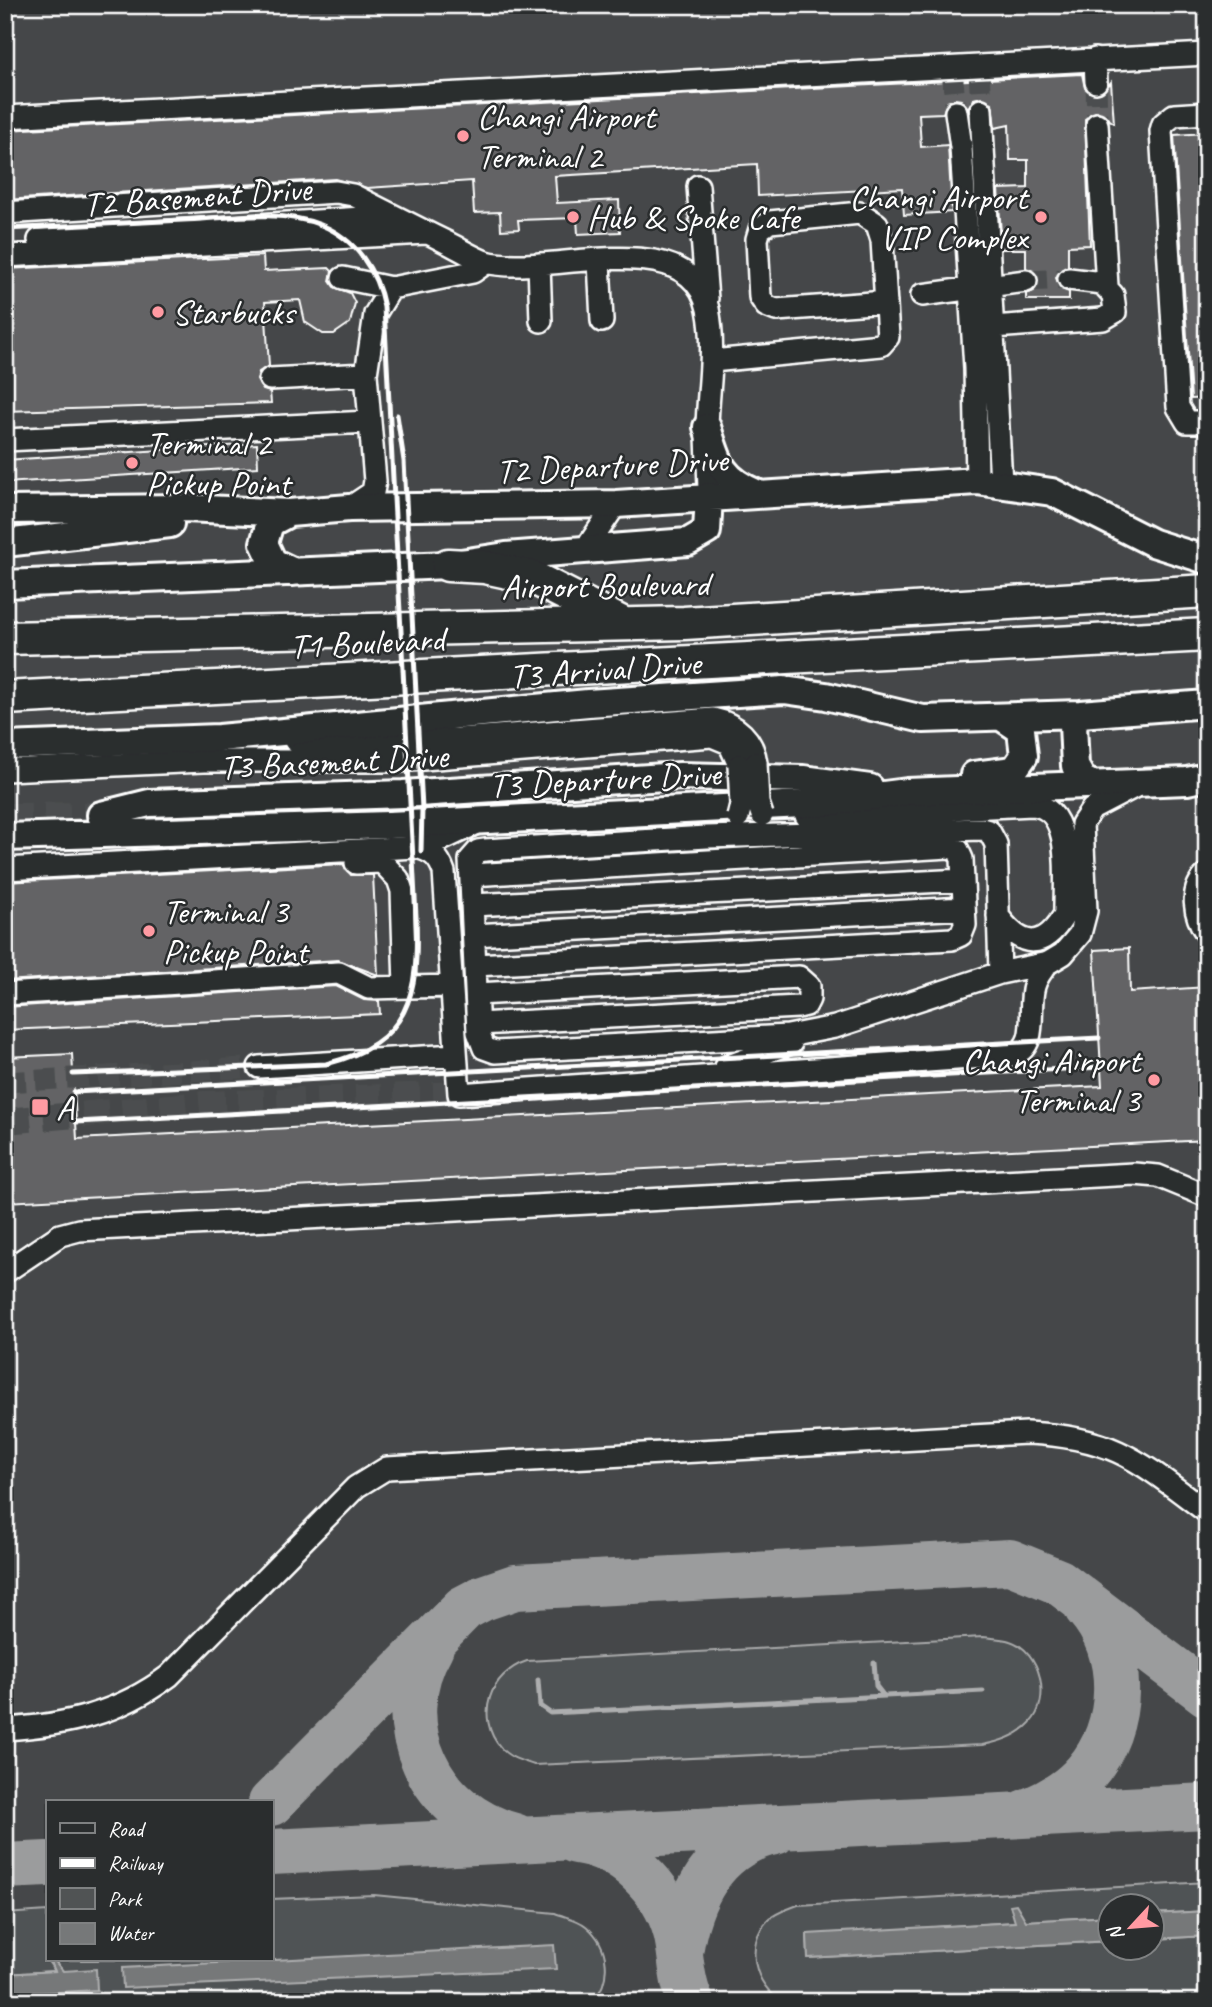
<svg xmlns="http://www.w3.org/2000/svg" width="1212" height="2007" viewBox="0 0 1212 2007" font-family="Caveat,sans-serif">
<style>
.built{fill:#444748;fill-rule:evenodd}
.green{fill:#505354;stroke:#a8a9aa;stroke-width:2}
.water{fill:#767879;stroke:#adaeaf;stroke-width:2}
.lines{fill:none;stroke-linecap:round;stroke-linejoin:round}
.stream{stroke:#adaeaf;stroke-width:5}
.taxiway{stroke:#9b9c9d;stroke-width:46}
.building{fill:#636465;stroke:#fff;stroke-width:2}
.minor-tunnel{stroke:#4b4e4f;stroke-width:21;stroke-dasharray:21 10;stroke-linecap:butt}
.major-tunnel{stroke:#4b4e4f;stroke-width:26;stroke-dasharray:26 13;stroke-linecap:butt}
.minor-casing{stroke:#fff;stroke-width:26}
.major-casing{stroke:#fff;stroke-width:32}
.highway-casing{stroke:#fff;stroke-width:37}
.minor{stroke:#2a2d2e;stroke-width:21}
.major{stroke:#2a2d2e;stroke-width:26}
.highway{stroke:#2a2d2e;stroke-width:32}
.rail{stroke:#fff;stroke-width:5}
.minor-bridge-casing{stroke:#fff;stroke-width:26;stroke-linecap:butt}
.minor-bridge{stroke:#2a2d2e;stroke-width:21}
.poi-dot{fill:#ff9aa2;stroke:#2a2d2e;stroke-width:2.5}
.labels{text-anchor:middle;stroke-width:5;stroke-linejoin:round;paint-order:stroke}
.poi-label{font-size:35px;fill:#fff;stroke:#2a2d2e;text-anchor:start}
.street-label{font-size:35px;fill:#fff;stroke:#2a2d2e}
</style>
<rect width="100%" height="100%" fill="#373a3b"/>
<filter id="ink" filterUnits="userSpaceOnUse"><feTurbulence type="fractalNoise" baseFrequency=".0143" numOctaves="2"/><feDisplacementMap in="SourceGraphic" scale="14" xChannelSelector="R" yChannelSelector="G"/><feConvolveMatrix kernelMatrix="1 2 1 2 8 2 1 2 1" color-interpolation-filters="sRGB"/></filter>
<g filter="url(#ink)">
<path class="built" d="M5,5H1207V2002H5ZM47,1802H271V1960H47ZM1110,1906H1152V1948H1110Z"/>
<path class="green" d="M983,1637C992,1638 1002,1638 1010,1641C1041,1651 1052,1700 1030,1723C1017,1737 999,1742 982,1745L534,1765C523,1761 509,1758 501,1748C474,1717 490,1673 527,1661Z
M1207,1882V1911L1153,1914L1152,1906H1110V1916L1026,1921L1010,1905L1016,1922L807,1935L808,1958L1110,1941V1948H1152L1153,1939L1207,1936V2002H1004L1003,1998L924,2002H783C754,1986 744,1945 768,1920C776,1912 788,1909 798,1905Z
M374,1895L555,1913C565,1917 578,1919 586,1926C610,1946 612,1979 593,2002H5V1995L97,1990L63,1971L54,1960H271V1899Z
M47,1911V1960L55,1971L5,1974V1914Z"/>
<path class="water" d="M1016,1904L1026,1921L1110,1916V1941L808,1958L807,1934L1015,1922L1010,1905Z
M1207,1911V1936L1153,1939V1914Z
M554,1945L556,1969L123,1988L122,1968Z
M50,1960H54L63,1971L96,1969L97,1990L5,1995V1974L55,1971Z"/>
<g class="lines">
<path class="stream" d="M874,1663L876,1686L883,1695
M538,1680L540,1706L550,1713L983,1691"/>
<path class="taxiway" d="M431,1647C386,1724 431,1816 515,1836
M271,1803L464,1608L483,1598L515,1587L1010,1562L1059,1582L1207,1694
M1023,1813C1047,1804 1070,1791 1086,1772C1125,1727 1127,1653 1087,1608
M576,1841C623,1847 664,1887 676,1932C682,1955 680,1980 691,2002
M271,1852L1207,1806
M5,1866L47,1864
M680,1953C688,1898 714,1844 775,1832"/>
</g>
<path class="building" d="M1082,74L1085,88L1091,94L1102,93L1111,82L1114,123L1097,111L1085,119L1090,245L1068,246V266L1059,271L1056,278L1061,289L1069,292V300H1026V294L1034,291L1039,280L1036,272L1026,268V249H1002L998,189L1028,188V160H1010L1009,125L995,128L992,103L981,97L973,99L968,108L961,100L955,99L947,102L943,113L919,114L921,147L948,145L952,212L904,215L902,188L758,196L757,164L555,176L557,203L619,200L620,232L578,234L577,218L518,220L519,229L501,230L500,212L474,213L472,181L367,188L335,179L5,200V130Z
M1207,133V398L1191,399L1174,135Z
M263,256L264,271L329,268L332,271L330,281L334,287L350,293L355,303L350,323L334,334H323L305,322L300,300L265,302L269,366L259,372L257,380L263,390L270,392L271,403L5,411V269Z
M257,444L258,467L5,483V460Z
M343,864L351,875H373L378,975L338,960L5,981V882Z
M1129,948L1130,992L1207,987V1140L5,1202V1057L72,1054L77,1139L1102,1086L1094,950Z
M336,986L364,1000L379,1001L380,1014L5,1030V1007Z"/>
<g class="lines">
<path class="minor-tunnel" d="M979,69L981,110
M952,70L956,112
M1096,82L1097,124
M1026,281L1069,279
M5,1082L259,1067"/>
<path class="major-tunnel" d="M5,816L101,815
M5,1121L204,1104L459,1094"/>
<g class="minor-casing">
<path id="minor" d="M1095,59L1096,82
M981,110L1001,483
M956,112L961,147L975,368L977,481
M1207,113L1174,115L1163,124L1161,131L1178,407L1187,422H1207
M5,117L1207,54
M1097,124L1107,286
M698,186L707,299
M5,213L336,192L353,195C384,211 416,227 448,243C460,249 474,258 486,262C547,278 689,221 708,309C716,348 708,388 707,427C707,450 709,473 709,496
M39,240L391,216
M5,256L426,233
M599,261L602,321
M539,264L541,321
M343,278L391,288
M922,295L1026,281
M993,327L1103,319L1115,312L1113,295L1102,283L1069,279
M712,361L881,345L888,337L882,240L877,224L860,213L770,222L760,229L757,239L760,297L766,306L776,310L886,302
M270,379L366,374
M5,440L369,422
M349,508L373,492L375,481L366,374L375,314L391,288L473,272L487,262
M585,550L616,504
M295,741L363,742L459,739L713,719C737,724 753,739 756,763
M5,770L204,761H398L712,736L729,743L739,765
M806,816L1032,805C1075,807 1064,882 1065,914C1044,949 1023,950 998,916
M416,847L437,842L475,824
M356,863L382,862L398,879L402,891L405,987
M5,869L416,847C432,851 439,857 444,872L459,1094L1013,1055C1040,1045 1027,1010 1034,986C1037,976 1042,970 1048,963
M1207,874C1189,890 1194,916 1207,934
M471,875L949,847L958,850L962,859L965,925L961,935L952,939L475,965
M472,905L963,880
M474,935L964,908
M1000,973L996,844L989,831L982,829L707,837L485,850L478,851L470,860L478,1032L484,1048L495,1052L788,1036L835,1027L1000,973L1048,963L1063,954L1080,934L1086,911L1082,824L1092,809L1140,784
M5,994L339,973L369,988L451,986
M477,994L799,977L809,986V999L806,1005L798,1007L478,1024
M259,1067L456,1055
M726,1067L791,1043
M5,1272L60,1235L79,1230C431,1208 783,1193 1134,1174L1158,1176L1207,1196
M5,1729C67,1725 118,1714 169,1676L356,1487L387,1468L1027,1433C1115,1437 1139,1461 1207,1512"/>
</g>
<g class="major-casing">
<path id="major" d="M707,427C718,462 720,478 756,493
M5,510L185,508L289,513L349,508L616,504L977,481L1052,492L1153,543L1207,560
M289,513L270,523L264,543L273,562L294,572
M5,543L170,524
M5,584L448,565L506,556L688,542L707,531L709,496
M1080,714L1073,724L1075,766L1082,779L1093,785
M5,746L219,738L588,703L784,690L826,696L923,719L1080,714L1207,704
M974,775L1014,770L1024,756L1021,730L1003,718
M101,815L149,803L403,794L680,776L803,779L870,788
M5,837L389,825L823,803L907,792L1187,781L1207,777"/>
</g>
<g class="highway-casing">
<path id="highway" d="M448,565L485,567L532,577L620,622
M5,638L684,623L1207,591
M5,698L1207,635"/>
</g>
<use href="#minor" class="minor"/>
<use href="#major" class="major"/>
<use href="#highway" class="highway"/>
<path class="rail" d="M5,229C64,226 123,223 183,220C226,218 281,209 321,225C356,239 377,271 384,307L416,917C419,995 410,1043 326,1064L73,1074
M397,415L404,461L422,809L421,851
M74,1092L1099,1038
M76,1122L1101,1067"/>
<g class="minor-bridge-casing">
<path id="minor-bridge" d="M756,763L758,803L762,815
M738,817L741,805L739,765"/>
</g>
<use href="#minor-bridge" class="minor-bridge"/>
</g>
</g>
<g class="poi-dot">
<circle cx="463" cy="136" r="7"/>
<circle cx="573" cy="217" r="7"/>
<circle cx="1041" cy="217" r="7"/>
<circle cx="158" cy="312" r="7"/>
<circle cx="132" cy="463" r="7"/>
<circle cx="149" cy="931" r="7"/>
<circle cx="1154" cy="1080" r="7"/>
<rect x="31" y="1098" width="18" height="18" rx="3.5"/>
</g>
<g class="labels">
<g class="poi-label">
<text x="477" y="128">Changi Airport<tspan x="477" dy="40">Terminal 2</tspan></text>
<text x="1027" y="209" text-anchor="end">Changi Airport<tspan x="1027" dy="40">VIP Complex</tspan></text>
<text x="587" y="229">Hub &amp; Spoke Cafe</text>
<text x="172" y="324">Starbucks</text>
<text x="146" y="455">Terminal 2<tspan x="146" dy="40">Pickup Point</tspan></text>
<text x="163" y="923">Terminal 3<tspan x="163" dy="40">Pickup Point</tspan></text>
<text x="1140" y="1072" text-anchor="end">Changi Airport<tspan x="1140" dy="40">Terminal 3</tspan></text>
<text x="56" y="1119">A</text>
</g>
<g class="street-label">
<text transform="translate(197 196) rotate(-4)" y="12">T2 Basement Drive</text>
<text transform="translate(612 465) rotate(-3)" y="12">T2 Departure Drive</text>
<text transform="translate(605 585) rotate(-1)" y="12">Airport Boulevard</text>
<text transform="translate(367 642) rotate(-3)" y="12">T1 Boulevard</text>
<text transform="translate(605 669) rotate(-4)" y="12">T3 Arrival Drive</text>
<text transform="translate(334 761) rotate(-3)" y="12">T3 Basement Drive</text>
<text transform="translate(605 779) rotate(-3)" y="12">T3 Departure Drive</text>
</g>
</g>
<rect width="1212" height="2007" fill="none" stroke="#2a2d2e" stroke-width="28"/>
<rect x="14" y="14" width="1184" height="1979" fill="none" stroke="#fff" stroke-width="2.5" filter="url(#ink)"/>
<rect x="46" y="1800" width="228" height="161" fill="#2a2d2e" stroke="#7f8182" stroke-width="2"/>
<rect x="60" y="1823" width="35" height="10" fill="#2a2d2e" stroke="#7f8182" stroke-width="2"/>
<text x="108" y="1836" font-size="21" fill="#ffffff">Road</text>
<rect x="60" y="1858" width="35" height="10" fill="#ffffff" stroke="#7f8182" stroke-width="2"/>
<text x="108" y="1870" font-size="21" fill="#ffffff">Railway</text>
<rect x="60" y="1888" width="35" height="21" fill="#505354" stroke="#7f8182" stroke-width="2"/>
<text x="108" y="1906" font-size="21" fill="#ffffff">Park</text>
<rect x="60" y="1923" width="35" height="21" fill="#767879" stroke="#7f8182" stroke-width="2"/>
<text x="108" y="1940" font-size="21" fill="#ffffff">Water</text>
<g transform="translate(1131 1927) rotate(244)"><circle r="33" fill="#2a2d2e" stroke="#7f8182" stroke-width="2"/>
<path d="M0-5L12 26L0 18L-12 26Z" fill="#ff9aa2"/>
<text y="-10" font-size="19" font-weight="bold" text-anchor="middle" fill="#ffffff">N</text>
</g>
</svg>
